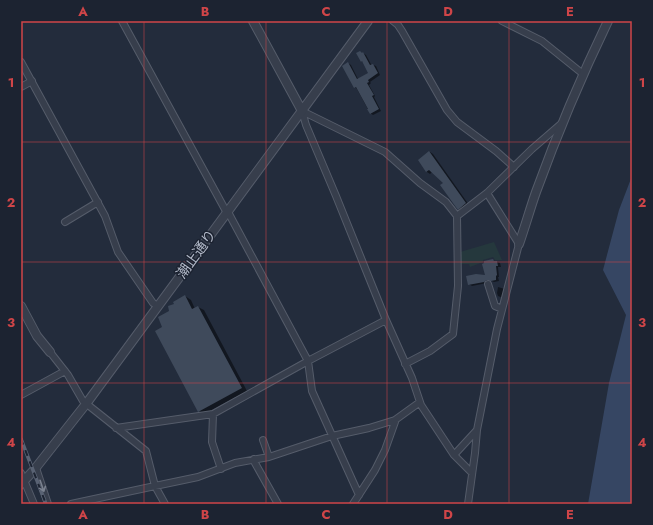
<svg xmlns="http://www.w3.org/2000/svg" width="653" height="525" viewBox="0 0 653 525" font-family="Jost,'Noto Sans JP',sans-serif">
<style>
.green{fill:#25383d}
.water{fill:#364663}
.shadow{fill:#0007}
.building{fill:#3f4a5b}
.lines{fill:none;stroke-linecap:round;stroke-linejoin:round}
.minor-casing{stroke:#555c6a;stroke-width:8}
.tertiary-casing{stroke:#555c6a;stroke-width:10}
.minor{stroke:#373e4c;stroke-width:6}
.tertiary{stroke:#373e4c;stroke-width:8}
.rail-casing{stroke:#596273;stroke-width:3.5}
.rail{stroke:#1c2331;stroke-width:2;stroke-dasharray:6;stroke-linecap:butt}
.oneway{stroke:#7b8290}
.grid{fill:none;stroke:#cf4548;stroke-width:1;stroke-opacity:0.55}
.labels{text-anchor:middle;stroke-width:3;stroke-linejoin:round;paint-order:stroke}
.street-label{font-size:14px;fill:#b2b9c8;stroke:#1c2331}
.neatline{fill:none;stroke:#cf4548;stroke-width:1.5}
.grid-label{font-size:13px;text-anchor:middle;font-weight:bold;fill:#cf4548}
</style>
<rect width="100%" height="100%" fill="#232c3c"/>
<path class="green" d="M494,242L502,260H495L493,257L483,260V262L470,267L469,264H460V252Z"/>
<path class="water" d="M632,176V504H588L609,383L626,315L603,270L619,210Z"/>
<path class="shadow" d="M363,53L366,55L372,66L373,65L376,66L380,75L370,82L371,83L369,85L375,96L374,97L381,111L373,115L370,113L357,89L355,87L348,63L351,65L358,79L370,73L364,62L361,61Z
M430,152L433,154L469,205L462,211L458,209L445,183L432,172L430,174L427,172L419,160Z
M493,260L496,262H497L500,263L501,267H498L499,277H498L499,281L494,282L490,280L487,283L472,286L469,284L486,276Z
M498,287L505,289L503,298L498,296L497,293Z
M185,296L191,300L195,309L198,307L204,310L247,391L204,414L199,411L163,327L175,304Z"/>
<path class="building" d="M360,51L362,53L363,52L370,65L373,64L378,73L368,80L369,82L367,83L374,95L372,96L379,109L370,114L367,109H368L356,87L354,88L342,66L348,62L357,79L368,73L362,61L361,62L356,53Z
M429,151L466,203L458,210L440,185L443,183L429,170L426,172L418,160Z
M493,259L494,261H497L498,266H496L497,275L496,276V280L491,281L487,280L484,282L468,285L466,276L476,274L485,275L482,264L484,263V261Z
M185,295L192,309L198,306L242,388L198,412L155,331L162,327L158,317L169,311L168,306L174,304L173,302Z"/>
<g class="lines">
<g class="minor-casing">
<path id="minor" d="M122,21L227,213
M393,21L398,25L402,31L447,110L457,122L496,151L514,167
M502,21L542,41L583,74
M21,62L105,216L118,252L153,303L158,306
M21,87L32,81
M302,111L306,125L336,196L386,320L412,378L421,405L454,455L472,473
M302,111L385,152L420,183L446,202L457,216L458,286L453,334L430,351L405,364
M228,212L308,361L312,391L359,495
M457,216L487,193L532,149L562,123
M65,222L98,202
M488,284L495,306L502,309
M50,352L68,375L83,401L146,451L155,486L165,504
M21,395L65,371
M213,414L212,442L221,469
M116,428L213,414L308,361L386,320
M263,440L269,457
M454,455L477,430L497,329L519,244L487,193
M254,459L255,463L278,504
M36,468L48,504
M21,473L34,504
M71,504L155,486L198,477L235,463L269,457L332,436L369,428L395,420L420,402
M353,504L375,470L385,450L395,422V420
M468,504L475,453L477,430"/>
</g>
<g class="tertiary-casing">
<path id="tertiary" d="M253,21L302,111
M519,244C525,227 530,209 536,192C557,134 581,77 608,21
M21,306L37,336L50,352
M21,484L34,470L86,404L368,21"/>
</g>
<use href="#minor" class="minor"/>
<use href="#tertiary" class="tertiary"/>
<g class="rail-casing">
<path id="rail" d="M21,439L46,504"/>
</g>
<use href="#rail" class="rail"/>
</g>
<defs><path id="oneway-shaft" d="M-6 0H5M1.5-3L5.5 0L1.5 3" fill="none" stroke-width="1.6" stroke-linecap="round" stroke-linejoin="round"/></defs>
<use class="oneway" href="#oneway-shaft" transform="translate(42 486) rotate(71)"/>
<path class="grid" d="M144,21V504M266,21V504M387,21V504M509,21V504M21,142H632M21,262H632M21,383H632"/>
<g class="labels">
<g class="street-label">
<text transform="translate(196 254) rotate(-54)" y="5">潮止通り</text>
</g>
</g>
<rect width="653" height="525" fill="none" stroke="#1c2331" stroke-width="44"/>
<rect x="22" y="22" width="609" height="481" class="neatline"/>
<g class="grid-label">
<text x="83" y="16">A</text>
<text x="205" y="16">B</text>
<text x="326" y="16">C</text>
<text x="448" y="16">D</text>
<text x="570" y="16">E</text>
<text x="11" y="87">1</text>
<text x="642" y="87">1</text>
<text x="11" y="207">2</text>
<text x="642" y="207">2</text>
<text x="11" y="327">3</text>
<text x="642" y="327">3</text>
<text x="11" y="447">4</text>
<text x="642" y="447">4</text>
<text x="83" y="519">A</text>
<text x="205" y="519">B</text>
<text x="326" y="519">C</text>
<text x="448" y="519">D</text>
<text x="570" y="519">E</text>
</g>
</svg>
